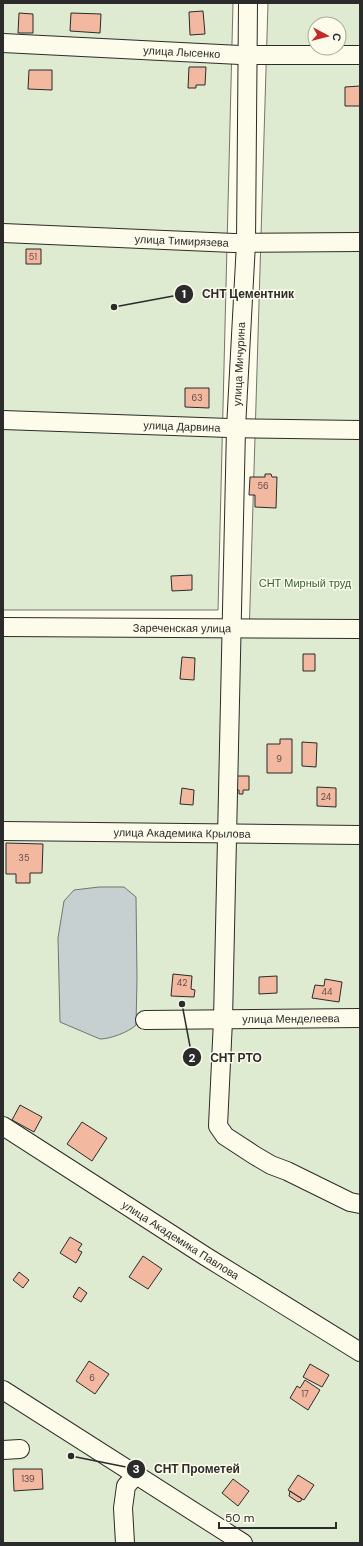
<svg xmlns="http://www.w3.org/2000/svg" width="363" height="1546" viewBox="0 0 363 1546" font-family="'DM Sans',sans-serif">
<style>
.green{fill:#deebd1;stroke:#74746e;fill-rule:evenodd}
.water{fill:#c7d0d0;stroke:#74746e}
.building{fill:#f2b8a0;stroke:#2b2b2b}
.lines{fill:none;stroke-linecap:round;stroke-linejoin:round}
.minor-casing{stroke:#2b2b2b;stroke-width:20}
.minor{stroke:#fdfbea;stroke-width:18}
.labels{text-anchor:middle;stroke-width:3;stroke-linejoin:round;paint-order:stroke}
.number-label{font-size:9px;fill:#5d4e48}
.street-label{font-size:11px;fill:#2b2b2b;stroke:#fdfbea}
.park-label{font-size:11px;fill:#34623c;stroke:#fdfbea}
.leader{fill:none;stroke:#2b2b2b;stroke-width:1.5}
.callout-dot{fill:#2b2b2b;stroke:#fdfbea;stroke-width:1.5}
.mark-label{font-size:12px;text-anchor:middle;font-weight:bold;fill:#fff}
.callout-label{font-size:12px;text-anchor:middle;font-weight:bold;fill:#2b2b2b;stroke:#fdfbea;stroke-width:3;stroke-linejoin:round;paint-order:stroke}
</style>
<rect width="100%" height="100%" fill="#fdfbea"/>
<path class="green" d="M3,3H233L218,610H3Z
M268,3H360V1543H3V634L249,637ZM315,24H339V48H315Z"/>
<path class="water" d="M99,887H124L136,897L137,978L136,1025C129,1032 110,1039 100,1039L60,1022L58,938L64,901L74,890Z"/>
<path class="building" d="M203,11L205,34L190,35L189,12Z
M19,13L33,14V33H18Z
M71,13L101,14L100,33L70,31Z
M189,67H206L205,85H196V88H188Z
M29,70H52V90L28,89Z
M360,86V106H345V87Z
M26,249H41V264H26Z
M185,388H209V408L185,407Z
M265,474H271L272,477H277L276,508L255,507V495H249L250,477H265Z
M192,575V590L172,591L171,576Z
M303,654H315V671H303Z
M182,657L195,658L194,680L180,679Z
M280,739H292V773H267V744H280Z
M302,742L317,743L316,767L302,766Z
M235,776H249V790H243V794H239V790H235Z
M317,787L336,788V807L317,806Z
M182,788L194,790L193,805L180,804Z
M6,843L43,844L42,873H30V883H16V874H6Z
M173,974L192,976L191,989L195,990L194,997L171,996Z
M277,976V993L259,994V977Z
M325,979L342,982L339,1002L312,998L315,985L324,986Z
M20,1105L42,1117L34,1132L12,1120Z
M82,1122L107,1138L92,1161L67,1144Z
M70,1237L82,1244L78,1250L82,1252L76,1263L60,1253Z
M143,1256L162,1269L148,1289L129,1277Z
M19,1272L29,1280L23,1288L13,1280Z
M79,1287L87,1293L81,1302L73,1297Z
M89,1361L109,1374L95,1394L76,1381Z
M310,1364L329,1375L322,1387L303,1377Z
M305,1380L320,1390L308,1410L290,1398L297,1386L300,1388Z
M13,1469H42L43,1489L14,1491Z
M298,1475L314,1485L304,1500L288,1490Z
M233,1479L249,1491L238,1506L222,1493Z
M290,1491L302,1499L301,1501L298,1502L289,1496Z"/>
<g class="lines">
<g class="minor-casing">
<g id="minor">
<path d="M248,3L246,243L236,428L223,1020L218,1126L225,1136L254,1155L271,1165L287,1171L350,1202L360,1204"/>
<path id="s1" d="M3,43L240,55H360"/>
<path id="s2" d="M3,233L234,243L360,242"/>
<path id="s3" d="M3,420L229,428L360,430"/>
<path id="s4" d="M3,627L360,629"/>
<path id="s5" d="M3,831L360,835"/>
<path id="s6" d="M145,1020L360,1018"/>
<path id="s7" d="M3,1126L205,1256L360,1352"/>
<path d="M3,1390L243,1543"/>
<path d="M3,1450L20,1449"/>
<path d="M125,1543L123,1508L126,1486L136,1475"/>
</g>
</g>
<use href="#minor" class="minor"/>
</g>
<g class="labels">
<g class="number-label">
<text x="33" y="260">51</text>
<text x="197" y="401">63</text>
<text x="263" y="489">56</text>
<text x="279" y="762">9</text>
<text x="326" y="800">24</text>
<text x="24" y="861">35</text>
<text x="182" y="986">42</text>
<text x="327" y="995">44</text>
<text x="92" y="1381">6</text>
<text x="305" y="1397">17</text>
<text x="28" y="1482">139</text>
</g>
<g class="street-label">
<text dy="4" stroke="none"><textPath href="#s1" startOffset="179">улица Лысенко</textPath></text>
<text dy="4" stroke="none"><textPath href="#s2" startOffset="179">улица Тимирязева</textPath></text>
<text transform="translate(239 364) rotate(-87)" y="4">улица Мичурина</text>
<text dy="4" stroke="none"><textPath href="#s3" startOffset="179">улица Дарвина</textPath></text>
<text dy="4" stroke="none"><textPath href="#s4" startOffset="179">Зареченская улица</textPath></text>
<text dy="4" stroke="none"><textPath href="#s5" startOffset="179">улица Академика Крылова</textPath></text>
<text dy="4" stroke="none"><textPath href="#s6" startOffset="146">улица Менделеева</textPath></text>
<text dy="4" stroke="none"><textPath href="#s7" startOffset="211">улица Академика Павлова</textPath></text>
</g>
<g class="park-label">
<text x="305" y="587">СНТ Мирный труд</text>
</g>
</g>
<path class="leader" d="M114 307L184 294M182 1004L192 1057M71 1456L136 1469"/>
<g class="callout-dot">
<circle cx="114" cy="307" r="4"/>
<circle cx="182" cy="1004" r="4"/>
<circle cx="71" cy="1456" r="4"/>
<circle cx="184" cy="294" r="10"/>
<circle cx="192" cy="1057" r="10"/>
<circle cx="136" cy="1469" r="10"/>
</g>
<g class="mark-label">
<text x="184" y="298">1</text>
<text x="192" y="1062">2</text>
<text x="136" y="1473">3</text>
</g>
<g class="callout-label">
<text x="248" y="298">СНТ Цементник</text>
<text x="236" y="1062">СНТ РТО</text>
<text x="197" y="1473">СНТ Прометей</text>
</g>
<rect width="363" height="1546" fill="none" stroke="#2b2b2b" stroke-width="8"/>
<g transform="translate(327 36) rotate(97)"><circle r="19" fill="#fdfbea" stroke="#a9a89e"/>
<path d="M0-3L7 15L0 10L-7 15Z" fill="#c62828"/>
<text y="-6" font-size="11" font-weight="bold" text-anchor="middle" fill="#2b2b2b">С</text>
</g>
<path d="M219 1522v6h117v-6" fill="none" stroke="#2b2b2b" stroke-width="2"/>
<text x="225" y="1522" font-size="12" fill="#2b2b2b" stroke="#fdfbea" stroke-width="3" paint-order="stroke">50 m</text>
</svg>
